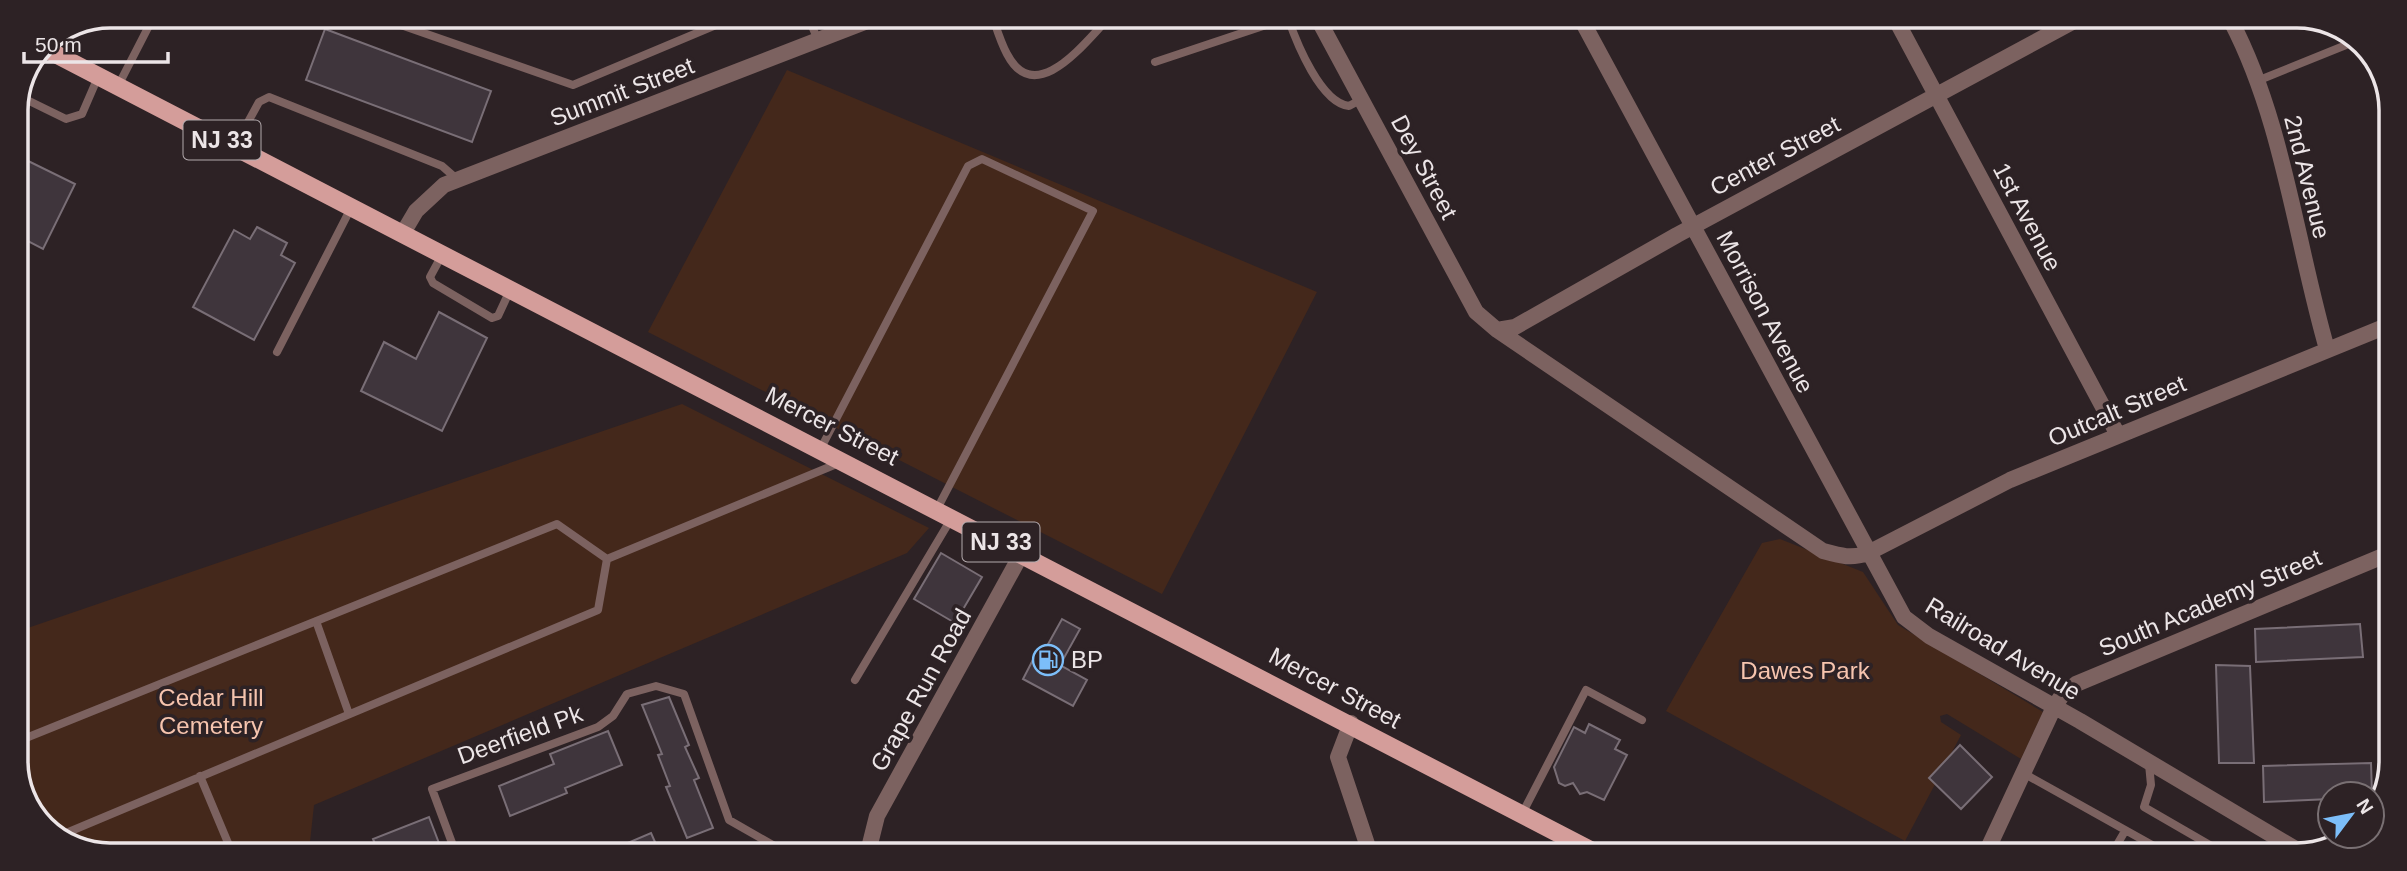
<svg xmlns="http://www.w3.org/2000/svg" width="2407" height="871" viewBox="0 0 2407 871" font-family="Arial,sans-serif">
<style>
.green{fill:#44281b}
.building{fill:#3f353c;stroke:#796e76;stroke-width:2}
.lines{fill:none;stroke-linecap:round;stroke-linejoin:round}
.lane{stroke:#7c6260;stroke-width:8}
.street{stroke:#7c6260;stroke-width:16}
.primary{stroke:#d49d9a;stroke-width:18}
.labels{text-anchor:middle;stroke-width:7;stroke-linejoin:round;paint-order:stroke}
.shield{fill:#2d2225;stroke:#b3aaad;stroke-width:2}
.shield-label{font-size:23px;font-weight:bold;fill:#ece5e7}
.street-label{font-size:24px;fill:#ece5e7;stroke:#2d2225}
.poi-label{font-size:24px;fill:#ece5e7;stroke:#2d2225;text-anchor:start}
.park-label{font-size:24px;fill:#f6c4ae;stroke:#2d2225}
.rim{fill:none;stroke:#ece5e7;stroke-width:3.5}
</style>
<rect width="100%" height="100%" fill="#2d2225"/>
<path class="green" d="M787,70L1317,292L1162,594L648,332Z
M682,404L929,528L907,553L314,805L309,851L79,850L35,819L16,768V632Z
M1780,539L1863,572L1898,625L2043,712L2021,759L1947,714L1940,716L1941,722L1961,735L1905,841L1666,711L1762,543Z"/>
<path class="building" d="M325,29L491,91L472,142L306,80Z
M16,155L75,184L43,249L16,235Z
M257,227L287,243L281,255L295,263L254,340L193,307L234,230L250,239Z
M439,312L487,338L442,431L361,391L384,342L416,359Z
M941,553L982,577L955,623L914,599Z
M1062,619L1080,629L1060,665L1087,680L1073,706L1023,679L1037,652L1042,655Z
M2360,624L2363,657L2256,662L2255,629Z
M2216,665L2250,666L2254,763H2219Z
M669,697L689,745L685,747L699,778L694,780L713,828L687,838L666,787L670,786L658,755L662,754L642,705Z
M1589,724L1620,740L1615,749L1627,755L1604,800L1587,792L1580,794L1573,783L1565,786L1559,783L1554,767L1574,727L1585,733Z
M608,731L622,765L565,788L567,793L510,816L499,786L554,764L550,754Z
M1960,745L1992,777L1961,809L1929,778Z
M2371,763L2372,794H2330V799L2264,802L2263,766Z
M429,817L442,851H378L373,839Z
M651,833L659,851H609Z"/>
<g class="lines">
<path class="lane" d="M375,16L573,85L735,17
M808,17L818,40
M993,18C997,30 1001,43 1007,54C1035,107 1082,46 1105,22L1104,18
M1288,18C1297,44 1321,103 1349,106L1362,99
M1155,62L1287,18
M2257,81L2356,41
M118,86L154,16
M19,96L66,119L82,114L98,77
M235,146L259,102L269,97L442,166L458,180
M443,253L430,277L433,283L492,318L498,316L511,288
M277,352L352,206
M821,448L968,166L982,159L1093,211L937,509
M607,559L839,463
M316,621L349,714
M855,680L951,519
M16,742L557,524L607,559
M2149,764L2151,785L2144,807L2227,855
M2023,773L2170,855
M200,776L231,850
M1522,814L1586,690L1642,720
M59,836L598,610L607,559
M455,851L432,789L598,727L613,716L627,694L656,686L684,694L729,820L785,852
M2111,855L2125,831"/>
<path class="street" d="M1318,19L1476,312L1497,330L1823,551C1841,556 1851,559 1868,553L2010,480L2389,325
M1581,19L1904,617L1929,636L2080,721L2304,854
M1896,20L2118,435
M2231,21C2283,120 2296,242 2327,349
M403,233L416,211L444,185L875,18
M1497,330L1515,327L1677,235L2076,20
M1351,723L1338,757L1370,853
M868,852L877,816L1022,553
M1985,855L2054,707L2063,694L2076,684L2388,554"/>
<path class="primary" d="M42,47L1598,854"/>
</g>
<defs>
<g id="fuel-ring" transform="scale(1.575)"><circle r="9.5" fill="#2d2225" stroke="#7cbef9" stroke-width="1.5"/><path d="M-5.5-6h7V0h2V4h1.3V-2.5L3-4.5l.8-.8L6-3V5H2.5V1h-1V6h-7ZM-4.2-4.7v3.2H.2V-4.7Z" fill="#7cbef9"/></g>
</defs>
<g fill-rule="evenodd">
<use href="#fuel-ring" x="1048" y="660"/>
</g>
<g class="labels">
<g class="shield">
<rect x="183.5" y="120.5" width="77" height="39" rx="5"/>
<rect x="962.5" y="522.5" width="77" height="39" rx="5"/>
</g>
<g class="shield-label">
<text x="222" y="148">NJ 33</text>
<text x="1001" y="550">NJ 33</text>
</g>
<g class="street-label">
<text transform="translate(622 92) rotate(-21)" y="8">Summit Street</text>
<text transform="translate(1775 156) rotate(-28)" y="8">Center Street</text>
<text transform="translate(1424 167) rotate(62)" y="8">Dey Street</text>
<text transform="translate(2307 177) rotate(76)" y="8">2nd Avenue</text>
<text transform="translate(2027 217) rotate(62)" y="8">1st Avenue</text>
<text transform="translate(1765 312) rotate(62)" y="8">Morrison Avenue</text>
<text transform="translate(2117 411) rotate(-23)" y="8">Outcalt Street</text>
<text transform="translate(832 426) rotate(27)" y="8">Mercer Street</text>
<text transform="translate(2210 603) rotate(-23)" y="8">South Academy Street</text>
<text transform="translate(2003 649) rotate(31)" y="8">Railroad Avenue</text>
<text transform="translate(1335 688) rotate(28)" y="8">Mercer Street</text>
<text transform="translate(921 690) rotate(-61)" y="8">Grape Run Road</text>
<text transform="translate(520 735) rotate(-20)" y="8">Deerfield Pk</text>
</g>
<g class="poi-label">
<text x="1071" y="668">BP</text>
</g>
<g class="park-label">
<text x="1805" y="679">Dawes Park</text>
<text x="211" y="706">Cedar Hill<tspan x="211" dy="28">Cemetery</tspan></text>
</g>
</g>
<path d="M0 0H2407V871H0ZM110 28H2297A82 82 0 0 1 2379 110V761A82 82 0 0 1 2297 843H110A82 82 0 0 1 28 761V110A82 82 0 0 1 110 28Z" fill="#2d2225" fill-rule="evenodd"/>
<path class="rim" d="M110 28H2297A82 82 0 0 1 2379 110V761A82 82 0 0 1 2297 843H110A82 82 0 0 1 28 761V110A82 82 0 0 1 110 28Z"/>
<g transform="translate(2351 815) rotate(58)"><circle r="33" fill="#2d2225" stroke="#797073" stroke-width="2"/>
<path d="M0-5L12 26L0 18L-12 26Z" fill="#7cbef9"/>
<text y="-10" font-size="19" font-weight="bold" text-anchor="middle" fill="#ece5e7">N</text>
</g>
<path d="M24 52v10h144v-10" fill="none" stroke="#ece5e7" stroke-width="3.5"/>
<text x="35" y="52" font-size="21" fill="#ece5e7" stroke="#2d2225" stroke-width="5" paint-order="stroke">50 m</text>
</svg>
